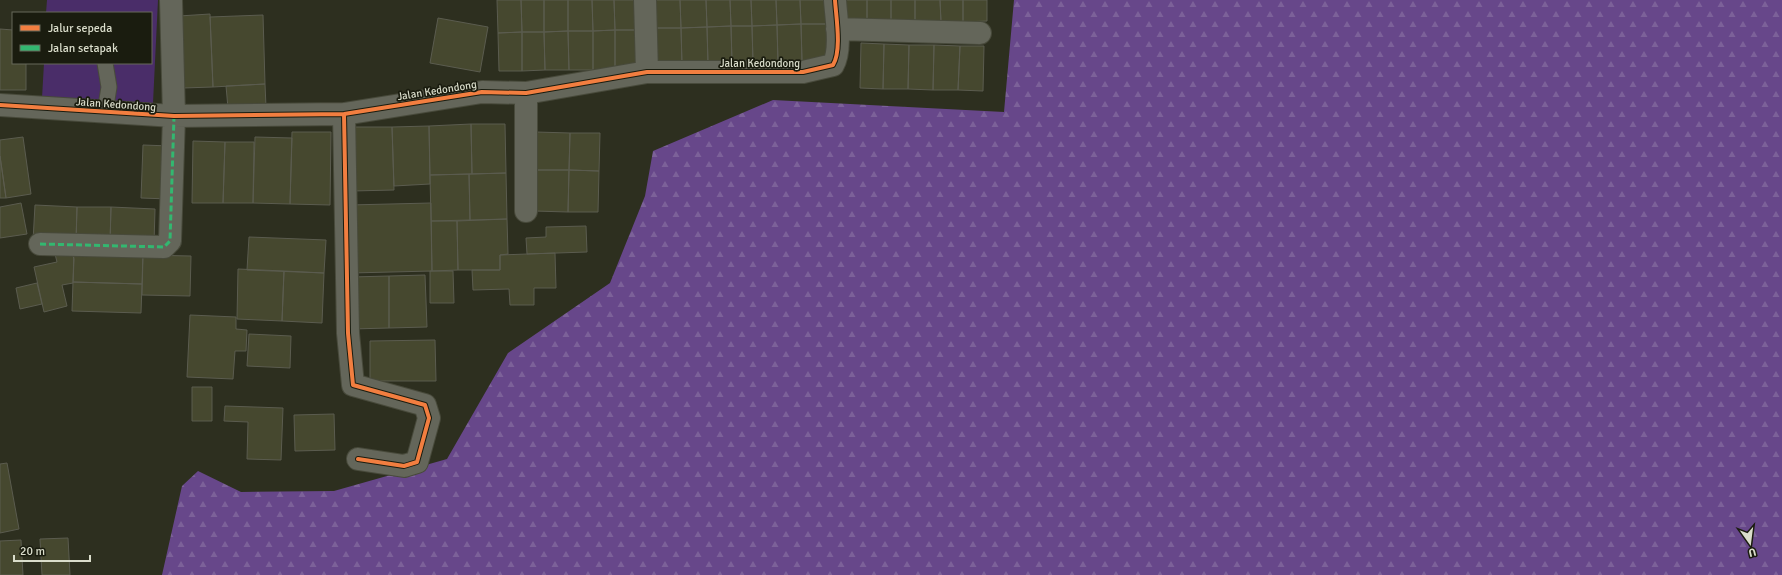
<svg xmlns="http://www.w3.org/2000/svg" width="1782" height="575" viewBox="0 0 1782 575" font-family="Signika,sans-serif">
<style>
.forest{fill:url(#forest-firs)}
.pitch{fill:#4a2d69}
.building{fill:#46482f;stroke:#5b5c4f}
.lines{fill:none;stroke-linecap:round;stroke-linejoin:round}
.lane-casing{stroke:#484a3b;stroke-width:17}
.street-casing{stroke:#484a3b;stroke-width:24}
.lane{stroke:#64665a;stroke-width:15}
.street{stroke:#64665a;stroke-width:22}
.quiet{stroke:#33b770;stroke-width:3;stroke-dasharray:6 3;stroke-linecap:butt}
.cycleway-casing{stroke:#1a1c0f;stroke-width:6}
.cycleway{stroke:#f27e40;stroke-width:4}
.labels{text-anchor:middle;stroke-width:3.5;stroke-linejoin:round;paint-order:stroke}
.street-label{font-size:11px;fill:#daddcb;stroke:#1a1c0f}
</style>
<defs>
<pattern id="forest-firs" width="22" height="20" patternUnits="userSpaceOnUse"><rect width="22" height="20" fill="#67478a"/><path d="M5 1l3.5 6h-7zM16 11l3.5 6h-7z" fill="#7c6199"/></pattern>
</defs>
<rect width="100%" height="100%" fill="#2d2f1f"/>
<path class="forest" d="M1014,0H1782V575H162L182,486L198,471L241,492L334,491L447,459L508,353L610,283L645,196L653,151L773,100L1004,112Z"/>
<path class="pitch" d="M47,0H158L153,103L42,98L44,63H151V13H46Z"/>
<path class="building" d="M497,0H521L522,32L498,33Z
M521,0H544V32H522Z
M544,0H568V31L544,32Z
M568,0H592L593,31H568Z
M592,0H614L615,30L593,31Z
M614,0H639V30H615Z
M653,0H680L681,28H654Z
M680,0H706L707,27L681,28Z
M706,0H730L731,26L707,27Z
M730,0H751L752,26H731Z
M751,0H776L777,25L752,26Z
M776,0H800L801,24L777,25Z
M800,0H827L828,24H801Z
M844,0H867V23H844Z
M867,0H891V22L867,23Z
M891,0H915V22H891Z
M915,0H940L941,22H915Z
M940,0H963V22H941Z
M963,0H987V21L963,22Z
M210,14L213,87L183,88L179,16Z
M263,15L265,84L213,87L210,17Z
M438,18L488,27L480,72L430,63Z
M801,24H828L829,61L802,62Z
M801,24L802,62L778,63L777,25Z
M777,25L778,63H753L752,26Z
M731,26H752L753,63L732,64Z
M731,26L732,64H708L707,27Z
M707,27L708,64L682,65L681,28Z
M654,28H681L682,65L655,66Z
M0,29L13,30V63H26V90H0Z
M615,30H639L640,68L615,69Z
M615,30V69L593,70V31Z
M568,31H593V70H569Z
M568,31L569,70H545L544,32Z
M522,32H544L545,70L522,71Z
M522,32V71H499L498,33Z
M861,43L884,44L883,89L860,88Z
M884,44L909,45L908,89H883Z
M909,45H934L933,90L908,89Z
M934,45L960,46L958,90H933Z
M960,46H984L983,91L958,90Z
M265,84L266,107L228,108L226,86Z
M471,124H505L506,173L472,174Z
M471,124L472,174L430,175L429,126Z
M429,126L430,184L394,186L392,127Z
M350,127H392L394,190L352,191Z
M292,132H331L330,205L290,204Z
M536,132L570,133L569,170H535Z
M570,133H600L599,171L569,170Z
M23,137L31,194L6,198L0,156V140Z
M255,137L292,138L290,204L253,203Z
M193,141L225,142L223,203H192Z
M225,142H254L253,203H223Z
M143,145L170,146L169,199L141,198Z
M0,156L6,198H0Z
M535,170H569L568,212L534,211Z
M569,170L599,171L598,212H568Z
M506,173L507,219L470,220L469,174Z
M469,174L470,220L431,221L430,175Z
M21,203L27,234L0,238V207Z
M431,203L432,271L351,273L349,205Z
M35,205L77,207L76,242L33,241Z
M77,207H111L110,243L76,242Z
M111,207L155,209L154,244L110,243Z
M507,219L508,254L500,255V270H458L457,221Z
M431,221H457L458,270L432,271Z
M586,226L587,252L527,254L526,238L546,237V227Z
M249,237L326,240L324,273L247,270Z
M74,249L143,251L142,284L73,282Z
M71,250L74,259L73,283L62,285L67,306L44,312L34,267L57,262L55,254Z
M555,253L556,288H534V305H510L509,289L473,290L472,270H500V255Z
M143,255L191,256L190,296L142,295Z
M238,269L284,271L282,321L237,319Z
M284,271L324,273L322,323L282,321Z
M430,271H453L454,303H430Z
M425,275L427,327L389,328V276Z
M389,276V328L352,329L351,277Z
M73,282L142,284L141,313L72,311Z
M37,283L42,304L20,309L16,288Z
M190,315L236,317V329L247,330L246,351H235L233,379L187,377Z
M249,334L291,336L290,368L247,366Z
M435,340L436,381H370V341Z
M192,387H212V421H192Z
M225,406L283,408L281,460L247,459L248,422L224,421Z
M334,414L335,450L295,451L294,415Z
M7,463L19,529L0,533V464Z
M68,538L70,575H42L40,539Z
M21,540L23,575H0V541Z"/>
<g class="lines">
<g class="lane-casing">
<path id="lane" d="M105,112L109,87L105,63"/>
</g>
<g class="street-casing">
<path id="street" d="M645,0L647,72
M837,29L980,33
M0,105L174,116L344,114L482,92L526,93L647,72H803L833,65C842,50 836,17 835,0
M344,114L348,333L353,385L425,405L429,418L417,462L404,466L358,459
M526,211V93
M40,244L164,247L170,241L174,116L171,0"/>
</g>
<use href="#lane" class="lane"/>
<use href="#street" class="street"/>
<path class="quiet" d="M40,244L164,247L170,241L174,116"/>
<g class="cycleway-casing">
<path id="cycleway" d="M0,105L174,116L344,114L482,92L526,93L647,72H803L833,65C842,50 836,17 835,0
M344,114L348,333L353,385L425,405L429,418L417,462L404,466L358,459"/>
</g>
<use href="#cycleway" class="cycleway"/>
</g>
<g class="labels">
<g class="street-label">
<text x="760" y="67">Jalan Kedondong</text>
<text transform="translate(437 90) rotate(-9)" y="4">Jalan Kedondong</text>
<text transform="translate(116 104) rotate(4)" y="4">Jalan Kedondong</text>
</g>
</g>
<rect x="12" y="12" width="140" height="52" fill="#1a1c0f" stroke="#67695a"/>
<rect x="20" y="25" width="20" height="6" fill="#f27e40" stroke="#67695a"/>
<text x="48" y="32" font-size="12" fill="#daddcb">Jalur sepeda</text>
<rect x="20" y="45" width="20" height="6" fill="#33b770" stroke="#67695a"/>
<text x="48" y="52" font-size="12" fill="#daddcb">Jalan setapak</text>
<g transform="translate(1750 543) rotate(166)" stroke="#1a1c0f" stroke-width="3" paint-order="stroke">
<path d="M0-3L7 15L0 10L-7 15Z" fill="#daddcb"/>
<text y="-6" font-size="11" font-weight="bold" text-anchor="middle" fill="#daddcb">U</text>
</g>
<path d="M14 555v6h76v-6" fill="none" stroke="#daddcb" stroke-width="2"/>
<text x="20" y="555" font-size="12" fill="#daddcb" stroke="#1a1c0f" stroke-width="3" paint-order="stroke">20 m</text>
</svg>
